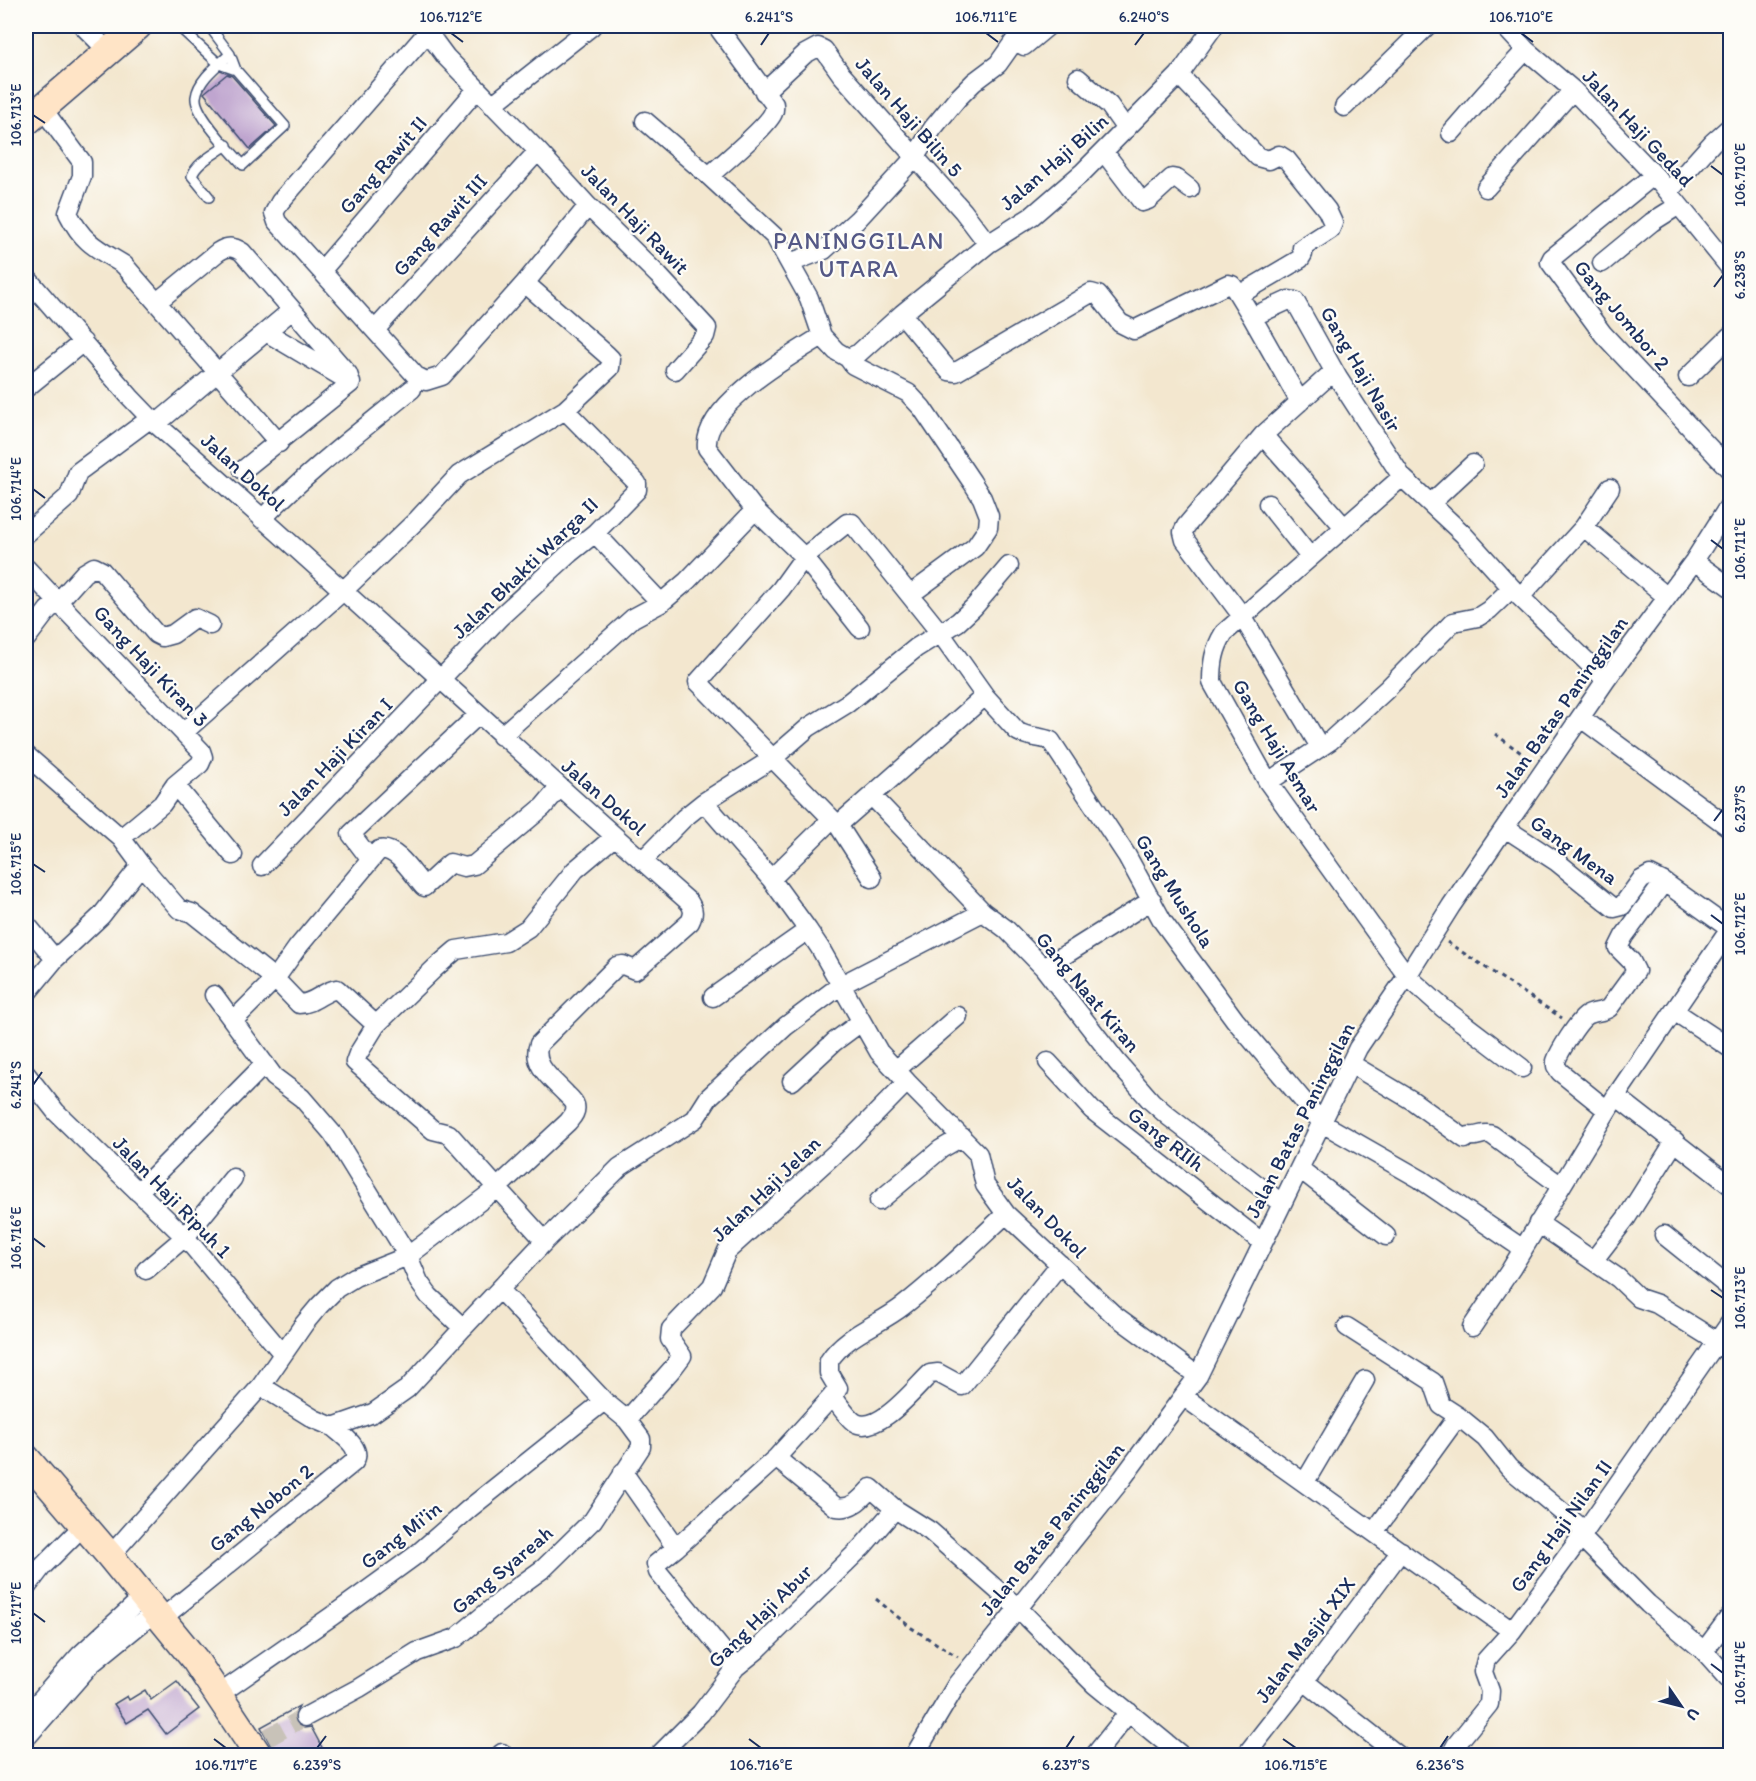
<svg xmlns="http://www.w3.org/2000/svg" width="1756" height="1781" viewBox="0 0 1756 1781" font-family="Itim,sans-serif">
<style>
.building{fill:#bfa5cf}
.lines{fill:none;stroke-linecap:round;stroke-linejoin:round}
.street-tunnel{stroke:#c8c2b8;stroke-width:18;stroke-dasharray:18 9;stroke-linecap:butt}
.lane-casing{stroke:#3b4b6f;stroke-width:12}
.street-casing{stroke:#3b4b6f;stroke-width:21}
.secondary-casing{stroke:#3b4b6f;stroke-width:30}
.path{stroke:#3b4b6f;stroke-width:3;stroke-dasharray:4.5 4.5;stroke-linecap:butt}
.lane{stroke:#fff;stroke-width:9}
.street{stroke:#fff;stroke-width:18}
.secondary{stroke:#ffe4c6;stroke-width:27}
.ticks{fill:none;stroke:#1b2f5e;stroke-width:2}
.labels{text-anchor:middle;stroke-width:4.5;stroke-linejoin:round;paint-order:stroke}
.street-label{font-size:21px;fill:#1b2f5e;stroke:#fdfcf7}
.quarter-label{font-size:24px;letter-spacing:1.5px;fill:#545886;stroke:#fdfcf7}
.neatline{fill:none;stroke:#1b2f5e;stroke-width:2}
.ticks-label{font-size:15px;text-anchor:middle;fill:#1b2f5e}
</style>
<rect width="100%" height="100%" fill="#fdfcf7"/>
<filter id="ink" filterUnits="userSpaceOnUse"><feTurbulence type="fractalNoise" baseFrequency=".0167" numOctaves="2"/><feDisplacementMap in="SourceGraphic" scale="12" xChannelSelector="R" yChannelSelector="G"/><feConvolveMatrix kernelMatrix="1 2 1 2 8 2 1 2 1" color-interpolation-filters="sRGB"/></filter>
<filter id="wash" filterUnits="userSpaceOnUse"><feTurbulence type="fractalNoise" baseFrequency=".008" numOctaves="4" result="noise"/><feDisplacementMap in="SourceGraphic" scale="24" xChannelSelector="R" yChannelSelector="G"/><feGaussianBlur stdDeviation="1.35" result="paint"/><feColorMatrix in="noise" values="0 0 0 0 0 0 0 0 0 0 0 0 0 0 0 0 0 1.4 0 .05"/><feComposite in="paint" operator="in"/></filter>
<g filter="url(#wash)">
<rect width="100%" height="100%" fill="#f3e7cf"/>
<g id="blocks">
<path class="building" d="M227,74L232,76L276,126L250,149L204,93Z
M177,1681L199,1709L166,1734L148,1710L127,1723L114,1704L127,1696L129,1700L145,1690L151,1700Z
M299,1706L294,1716L295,1723L304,1728L311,1727L326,1755H276L261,1727Z"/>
</g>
</g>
<g filter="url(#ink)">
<use href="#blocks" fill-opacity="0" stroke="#3b4b6f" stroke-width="1.5"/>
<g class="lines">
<path class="street-tunnel" d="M267,1738L305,1717"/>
<g class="lane-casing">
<path id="lane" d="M178,26L219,64L236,70
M209,26L230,54L236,70L285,126L243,165C232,152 194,114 196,97C198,80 218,65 230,54
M209,197L192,176C197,162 215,154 227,145"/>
</g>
<g class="street-casing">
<path id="street" d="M83,26L108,51
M423,26L446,57L538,151L588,206L658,275L707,328L705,336L675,370
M438,26L427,33L280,202L274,213L277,222L416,376L426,381L442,376L525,283L588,206
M1504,26L1526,50L1573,90L1657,178L1730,268
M1179,75L1258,157L1269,160L1279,155L1287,160L1327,210L1333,223L1330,230L1302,248L1303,254L1300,259L1239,295
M1078,78L1109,105L1126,129
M764,92L805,54L818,47L824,50L841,74L963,211L988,244
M492,105L592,26
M1344,107L1427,26
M42,108L82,162V176L68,213C83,243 96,248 124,265L279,443
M645,121L709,176L775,237L809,298L822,336L836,351L848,358L853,365L908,393L922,408L972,482L982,498L989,516L988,528L975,547L911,594
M1451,133L1485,94L1526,50
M1104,152L1142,202L1148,200L1172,178L1177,179L1190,189
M1654,175L1552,258L1550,262L1603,334L1730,470
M709,176C722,164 768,126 773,113C775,109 774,108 774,104L717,26
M1486,188L1573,90
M1669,191L1713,142L1730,127
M790,263L824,250L857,220L915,157L933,128L957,99L974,82L998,64L1015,40L1024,46L1048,26
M1602,263L1652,222L1679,205
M322,270L477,89
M26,277L130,397L156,424C336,581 510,745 689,902C694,910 694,914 690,922L640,966L635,970L623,965L617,966L539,1044C531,1065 553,1080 566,1094C569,1097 574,1101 575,1105C577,1112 572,1117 568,1122L497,1188L449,1134L433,1130L355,1062L358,1054L376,1025L435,968L456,950L506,942L528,928L575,870L614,837
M157,302L218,252C227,246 233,246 242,252L348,374L351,383
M902,314L949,371L956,372L1091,293L1098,295L1120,323L1134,330L1228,284L1232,285L1235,289L1252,317L1289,300L1295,301L1338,378L1402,477L1463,534L1520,597L1606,680
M1252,317L1300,402
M375,330L538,151
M266,332L347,380
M822,336C790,356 702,406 707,448L755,510L804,557L860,628
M848,358L859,353L902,314L988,244L1032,216L1083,172L1179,75L1214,26
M1688,377L1730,336
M26,388L83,342
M156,424L292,310
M1263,435L1344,527
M243,470L351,383
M1402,477L1224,633C1214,649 1212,663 1212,682L1268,782L1407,976L1443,1008L1522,1068
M1431,503L1473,464
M1268,504L1310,557
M262,519C308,471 361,431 412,389
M1584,527L1667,597
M595,533L661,603
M26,534L69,496L78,472L151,418
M1694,561L1730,587
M26,568L58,602L84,573L94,567L102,571L156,634L162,637L173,634L195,618L210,625
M1520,597L1584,527L1610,488
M26,639L48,610L58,602L201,751L203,757L200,764L175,785L162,804L121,838
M985,696L1017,731C1027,738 1040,736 1051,741L1127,856L1163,922L1235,1020L1322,1123L1420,1179L1523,1249
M1581,718L1730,828
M184,732L343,591L418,519L459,475L565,410L610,368L611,359L607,355L525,283
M501,736L633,618L661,603L687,581L755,510
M1320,747L1242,616L1185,540L1183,532L1186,526L1263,435L1334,371
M26,755L121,838L141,865L101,916L55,959L26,994
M1268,782L1330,741L1386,690L1453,622L1478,617L1489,610L1512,588
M175,785L233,855
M872,796L983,912L1006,929L1044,968L1117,1062L1151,1101L1168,1116L1281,1203
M704,802L772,759L809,727L848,703L916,648L958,622L974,607L1009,566
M838,825L985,696L941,634L852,523H847L804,557L781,589L698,682L838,825L872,878
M1505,828L1557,862L1614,908L1622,906L1641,880L1650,875L1664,882L1730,929
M370,859L351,834L478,715
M642,861L684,818L704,802L771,879L808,930L820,948L879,1052L907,1082L978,1154L985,1185L1006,1214L1113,1314L1198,1376
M141,865L179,909L192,913L275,979L233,1021
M262,866L500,617L570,553L595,533L637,490V483L565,410
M771,879L832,819
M26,924L55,959
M1044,968L1152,900
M214,995L274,1077L302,1098L333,1134L408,1256L419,1282L429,1296L463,1328L545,1241L620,1167L695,1119L709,1097L786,1026L841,985L983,912
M713,997L808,930
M1674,1011L1730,1048
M376,1025L337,989C323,991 314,1004 299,1004L275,979L297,948L379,850C397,846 413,875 424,887L450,863L464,867L474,865L543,807L559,788
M1048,1062L1092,1110L1263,1243
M1351,1064L1413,1101L1465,1139L1469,1136C1477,1138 1484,1131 1492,1135L1561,1186
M896,1070L958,1016
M26,1074L56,1112L185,1237L283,1354
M792,1081L834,1042L861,1022
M1616,1096L1730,1185
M1607,1110L1560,1072L1556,1066V1061C1560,1050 1577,1023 1586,1016C1593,1011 1602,1013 1609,1008L1636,971L1631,961L1618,948L1624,936L1664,882
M1300,1169L1386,1236
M138,1192L265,1064
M879,1201L941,1149L962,1137
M1538,1223L1618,1278L1639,1298L1657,1304L1718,1342L1730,1353
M1664,1235L1730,1288
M1593,1261L1627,1217L1675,1141
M146,1270L185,1237L233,1178
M1347,1327L1433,1382L1441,1405L1458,1416L1485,1438L1509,1468L1585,1531
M1472,1327L1511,1269L1616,1096L1730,929
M261,1386L314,1419L333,1427L373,1413L407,1389L463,1328
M832,1396C839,1404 846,1416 854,1422C877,1437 915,1388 930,1374L938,1373L962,1386L1060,1264
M1184,1397L1512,1631
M627,1420L673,1368L682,1356L670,1339L671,1329L712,1286L727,1251L852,1138L907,1082
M776,1458L836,1392L838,1388L829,1373V1361C845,1335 879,1325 903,1306C939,1278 973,1245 1006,1214
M623,1472L676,1548L656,1564L658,1572L736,1667
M1305,1482L1365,1380
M1374,1532L1458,1416
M1581,1537L1648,1604L1704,1651L1730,1680
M676,1548L776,1458L836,1507C852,1510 861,1499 871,1488L895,1509L930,1531L1019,1609L1094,1684L1182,1756
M110,1556L261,1386L304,1324L319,1306L337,1288L355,1277L408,1256L497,1188L545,1241
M26,1588L42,1567L83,1526
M161,1619L354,1462C363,1448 343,1436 333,1427
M1704,1651L1730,1616
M1304,1681L1399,1756
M218,1695L332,1616L416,1555L470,1508L604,1401
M26,1716L80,1655L143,1597
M305,1717L359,1688L417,1652L456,1638L519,1586L544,1568L593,1520L641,1447V1439L627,1420L604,1401L500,1290
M26,1738L91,1664L155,1612
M499,1756L502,1753
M658,1756L701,1713L736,1667L757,1650L862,1547L895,1509
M914,1756L957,1684L1122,1479L1198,1376L1358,1048L1407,976L1451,906L1606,680L1694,561L1730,504
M1094,1756L1129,1712
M1245,1756L1304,1681L1401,1551
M1450,1756L1456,1745L1489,1704L1490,1691L1483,1672L1486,1660L1512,1631L1581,1537L1730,1323"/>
</g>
<g class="secondary-casing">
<path id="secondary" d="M26,122L138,26
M26,1458L110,1556L195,1660L259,1756"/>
</g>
<path class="path" d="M1495,734L1531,760
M1447,942L1562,1018
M876,1599L910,1627L958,1657"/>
<use href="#lane" class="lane"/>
<use href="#street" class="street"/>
<use href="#secondary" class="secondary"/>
</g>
</g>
<path class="ticks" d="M451,33L463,42M986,33L998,42M1521,33L1533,42M761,45L769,33M1135,45L1144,33M33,115L45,123M1711,166L1723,175M1714,287L1723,275M33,489L45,498M1711,540L1723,549M1714,821L1723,809M33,864L45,872M1711,915L1723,924M33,1085L42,1072M33,1238L45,1247M1711,1290L1723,1298M33,1613L45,1622M1711,1664L1723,1673M214,1739L226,1748M749,1739L761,1748M1283,1739L1296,1748M317,1748L326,1736M1066,1748L1074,1736M1440,1748L1448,1736"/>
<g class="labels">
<g class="street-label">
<text transform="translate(909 117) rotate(49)" y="7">Jalan Haji Bilin 5</text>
<text transform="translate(1638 128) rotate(47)" y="7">Jalan Haji Gedad</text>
<text transform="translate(1054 162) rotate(-41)" y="7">Jalan Haji Bilin</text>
<text transform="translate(383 165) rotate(-49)" y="7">Gang Rawit II</text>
<text transform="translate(635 219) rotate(46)" y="7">Jalan Haji Rawit</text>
<text transform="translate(440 225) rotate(-48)" y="7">Gang Rawit III</text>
<text transform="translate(1622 315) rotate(50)" y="7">Gang Jombor 2</text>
<text transform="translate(1361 369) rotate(60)" y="7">Gang Haji Nasir</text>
<text transform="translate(243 472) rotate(42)" y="7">Jalan Dokol</text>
<text transform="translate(525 568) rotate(-44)" y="7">Jalan Bhakti Warga II</text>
<text transform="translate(151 666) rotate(47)" y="7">Gang Haji Kiran 3</text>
<text transform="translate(1561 707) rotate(-55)" y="7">Jalan Batas Paninggilan</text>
<text transform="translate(1277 746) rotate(59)" y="7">Gang Haji Asmar</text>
<text transform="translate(335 757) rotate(-46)" y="7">Jalan Haji Kiran I</text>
<text transform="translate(604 797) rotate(41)" y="7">Jalan Dokol</text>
<text transform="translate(1574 850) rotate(36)" y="7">Gang Mena</text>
<text transform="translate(1175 891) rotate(58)" y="7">Gang Mushola</text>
<text transform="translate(1088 992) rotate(50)" y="7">Gang Naat Kiran</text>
<text transform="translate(1300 1120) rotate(-63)" y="7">Jalan Batas Paninggilan</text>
<text transform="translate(1166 1139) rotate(38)" y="7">Gang RIIh</text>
<text transform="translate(766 1189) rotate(-44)" y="7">Jalan Haji Jelan</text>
<text transform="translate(172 1197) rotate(46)" y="7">Jalan Haji Ripuh 1</text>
<text transform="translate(1047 1217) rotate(46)" y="7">Jalan Dokol</text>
<text transform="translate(261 1508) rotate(-39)" y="7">Gang Nobon 2</text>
<text transform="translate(1561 1526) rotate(-54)" y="7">Gang Haji Nilan II</text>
<text transform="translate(1052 1529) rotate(-51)" y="7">Jalan Batas Paninggilan</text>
<text transform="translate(401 1535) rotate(-38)" y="7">Gang Mi'in</text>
<text transform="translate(502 1570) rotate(-40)" y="7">Gang Syareah</text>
<text transform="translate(760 1616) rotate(-45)" y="7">Gang Haji Abur</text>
<text transform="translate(1305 1640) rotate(-53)" y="7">Jalan Masjid XIX</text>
</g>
<g class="quarter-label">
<text x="859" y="249">PANINGGILAN<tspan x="859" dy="28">UTARA</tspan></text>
</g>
</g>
<rect width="1756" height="1781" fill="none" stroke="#fdfcf7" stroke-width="66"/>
<g transform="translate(1681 1706) rotate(125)" stroke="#fdfcf7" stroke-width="4.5" paint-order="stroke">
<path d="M0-4.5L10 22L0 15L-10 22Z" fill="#1b2f5e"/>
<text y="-9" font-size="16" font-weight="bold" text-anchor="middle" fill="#1b2f5e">U</text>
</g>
<rect x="33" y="33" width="1690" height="1715" class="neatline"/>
<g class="ticks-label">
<text x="451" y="22">106.712°E</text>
<text x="769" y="22">6.241°S</text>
<text x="986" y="22">106.711°E</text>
<text x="1144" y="22">6.240°S</text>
<text x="1521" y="22">106.710°E</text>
<text transform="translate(16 115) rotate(-90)" y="5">106.713°E</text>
<text transform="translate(1740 175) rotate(-90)" y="5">106.710°E</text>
<text transform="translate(1740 275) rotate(-90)" y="5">6.238°S</text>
<text transform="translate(16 489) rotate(-90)" y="5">106.714°E</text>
<text transform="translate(1740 549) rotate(-90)" y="5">106.711°E</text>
<text transform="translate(1740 809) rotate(-90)" y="5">6.237°S</text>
<text transform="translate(16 864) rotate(-90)" y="5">106.715°E</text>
<text transform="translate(1740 924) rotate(-90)" y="5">106.712°E</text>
<text transform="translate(16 1085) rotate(-90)" y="5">6.241°S</text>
<text transform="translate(16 1238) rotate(-90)" y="5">106.716°E</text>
<text transform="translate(1740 1298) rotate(-90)" y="5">106.713°E</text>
<text transform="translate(16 1613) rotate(-90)" y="5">106.717°E</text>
<text transform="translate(1740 1673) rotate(-90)" y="5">106.714°E</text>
<text x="226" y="1770">106.717°E</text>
<text x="317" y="1770">6.239°S</text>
<text x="761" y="1770">106.716°E</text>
<text x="1066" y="1770">6.237°S</text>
<text x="1296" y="1770">106.715°E</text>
<text x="1440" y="1770">6.236°S</text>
</g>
</svg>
